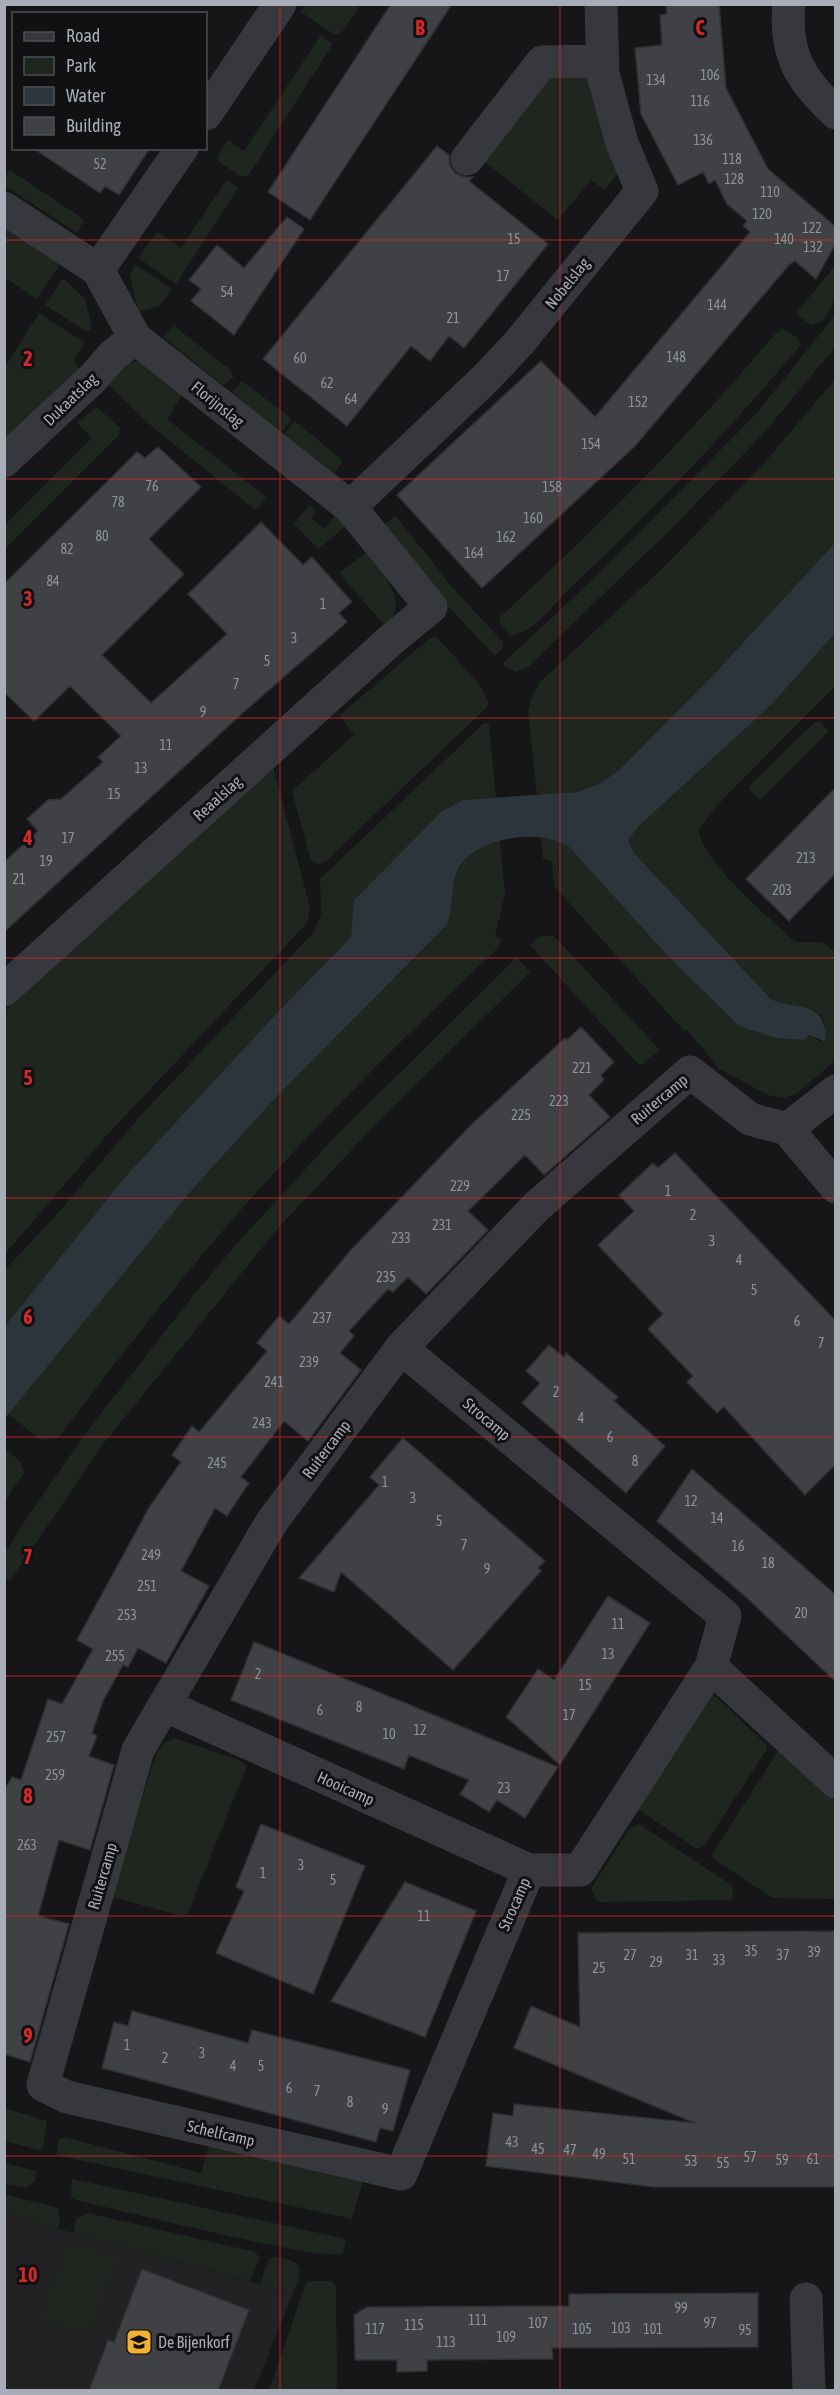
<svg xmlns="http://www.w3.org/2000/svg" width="840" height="2395" viewBox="0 0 840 2395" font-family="'Asap Condensed',sans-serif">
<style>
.built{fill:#222225}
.green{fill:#1e261f}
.water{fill:#2c353c}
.building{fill:#404145;stroke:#303034;stroke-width:1.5}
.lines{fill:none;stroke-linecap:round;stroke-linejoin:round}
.minor{stroke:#37383d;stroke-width:33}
.grid{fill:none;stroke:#d62828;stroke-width:1.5;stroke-opacity:0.55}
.labels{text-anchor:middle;stroke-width:6;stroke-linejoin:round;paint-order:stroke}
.number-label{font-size:14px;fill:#8e929b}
.street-label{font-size:16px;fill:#a8adb8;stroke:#111113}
.poi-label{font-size:16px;fill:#a8adb8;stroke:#111113;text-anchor:start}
.grid-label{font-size:20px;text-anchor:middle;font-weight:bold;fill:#d62828;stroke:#111113;stroke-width:6;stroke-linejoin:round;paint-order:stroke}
</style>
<rect width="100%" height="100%" fill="#161618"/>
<path class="built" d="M4,2214L293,2293L254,2390H5Z"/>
<path class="green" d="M306,4H360V5L342,32L335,35L301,12Z
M321,35L332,43L331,47L248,176L242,177L219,162L217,157L228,140L244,151Z
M545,71L591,77L619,172L605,190L591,180L558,220L484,161Z
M10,170L82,218L83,222L77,233L5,186V177Z
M227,179L238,188L176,284L138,258L157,232L181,248Z
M4,223L62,262L37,299L5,278Z
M135,264L172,289L159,306L138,312L130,275Z
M835,266C836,285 837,322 811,325L796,313Z
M63,278L85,299L92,327L90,331L84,330L45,305Z
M39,313L85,343L76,356L75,364L82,371L5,448V367Z
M835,315V347L764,433L673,527L528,667L516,672L502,664L595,577L756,414Z
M174,326L231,370L234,377L223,385L163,337Z
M783,329L797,337L800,346C728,431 652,512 570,588C554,604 533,633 510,636L501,624L499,618C597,528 690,435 775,334Z
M134,361L144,363L182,395L167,419L266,497L259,507L254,509L149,424L106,382L124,364Z
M835,379L836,543L719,669L619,770L599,784L578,792L537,795L528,711L533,694L541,681L664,567L767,460Z
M242,381L292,419L281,433L232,392Z
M97,407L120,428L119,435L6,548L5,525L92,438L77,423Z
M295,421L340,458L342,463L334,473L284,434Z
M309,505L316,511L311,518L324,529L335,515L345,527L318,549L294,524Z
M396,516L452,587L503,642V648L495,656L445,603L383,525Z
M366,553C382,574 412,602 385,626L339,573Z
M835,633V686L741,781L713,810L699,830C701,861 771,919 795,942H822L835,952V1061L796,1094L783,1098L768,1095L719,1069L687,1029L684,1031L554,886L552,861L543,859L541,836L559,840L569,847L666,954L776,1038L804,1040L808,1035L821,1042C836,999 795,1013 771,999L634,853L628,840L640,825L771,704Z
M436,636L480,685L489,703L485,709L325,862L318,864L311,861L292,791L354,735L340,715L430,638Z
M819,721L829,731L760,800L750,790L749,786L814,723Z
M483,724H489L496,798L463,800L442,811L355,899L351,937L276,1014L125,1177L5,1326V1270L57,1214L142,1114L313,933L321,915L320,879Z
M272,763L306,892L310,910L307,923L107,1135L5,1254V1011Z
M500,841L505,894L495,936L502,940L498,948C399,1042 302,1138 213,1242C159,1306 108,1372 58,1438L41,1440L7,1413L191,1191L279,1094L447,925C452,912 451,902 452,888C456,863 475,843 500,841Z
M553,935L660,1050L640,1066L530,945L539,937Z
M517,957L530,972L378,1122L279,1227L103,1444L12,1578L9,1580L5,1578V1553L28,1516L88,1430L185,1306L231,1250L333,1139Z
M5,1449L20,1461L24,1473L5,1501Z
M713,1694L767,1745V1749L704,1846L697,1849L633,1806Z
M174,1738L239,1760L247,1766L188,1913L182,1916L109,1896L157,1752L163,1744Z
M782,1745L835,1796V1899L772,1898L714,1859L712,1854Z
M639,1824L730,1884L733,1888L732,1900L601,1902L596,1900L591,1889L629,1829Z
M4,2108L47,2121L42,2151L5,2141Z
M64,2137L201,2173L210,2141L364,2177L352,2219L56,2155L59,2139Z
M5,2163L37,2171L35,2181L26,2188L5,2184Z
M72,2179L346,2239L343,2253C330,2264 108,2207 76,2200L71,2197Z
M4,2194L58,2208L60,2221L57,2229L5,2214Z
M88,2213L255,2252L260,2258L250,2281L73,2233L76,2219Z
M72,2241L116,2258L86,2335L42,2318Z
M273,2256C303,2262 305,2265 293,2293L260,2284L268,2261Z
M313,2281H332L336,2286L337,2390H269L306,2283Z"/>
<path class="water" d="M835,543V633L772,704L640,825L628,840L634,853L771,999C789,1009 817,1002 823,1023C825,1030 828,1034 824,1041L809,1035L804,1040L776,1038L739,1026L666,954L569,847C541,827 472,837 457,871C450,889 454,907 447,925L279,1094L191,1191L5,1418V1326L125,1177L276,1014L351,937L354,900L442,811L463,800L578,792L599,784L619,770L719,669Z"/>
<path class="building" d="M391,4H452L310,220L268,192Z
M666,4H719L726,88L768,169L836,227V243L816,279L795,261L789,265L635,446L482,588L397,495L541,361L595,417L750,232L743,226L747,221L727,204L715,180L709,184L703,172L678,185L641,114L635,48L662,45L660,15L667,14Z
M437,146L449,155L450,166L455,173L464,177H473L469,181L548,244L464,348L449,336L430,361L411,346L347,426L263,359Z
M33,148H150L119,195L105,186L100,193Z
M287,217L304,229L234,335L191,301L201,289L189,280L217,245L244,268Z
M158,447L201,487L149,539L184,574L102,655L151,703L227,634L188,594L261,522L303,565L312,557L352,602L339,613L347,622L246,710L4,932V862L38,831L27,819L48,800L61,799L103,762L98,757L121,736L70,686L34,721L4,692V584L137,452L145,458Z
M836,787V873L789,921L746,879Z
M581,1027L614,1062L601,1075L604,1080L589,1095L610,1117L544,1175L525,1155L468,1211L488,1230L426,1294L408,1277L393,1292L388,1289L349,1331L354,1336L340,1353L361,1370L308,1441L284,1421L241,1477L249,1483L227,1516L215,1508L181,1571L209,1586L166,1663L138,1648L128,1667L123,1665L103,1701L92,1733L97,1736L89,1756L114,1765L90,1850L59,1840L38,1916L69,1924L30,2062L4,2054V1790L12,1777L21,1780L48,1699L62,1704L93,1649L77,1640L150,1506L181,1462L172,1455L192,1426L199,1432L267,1351L257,1343L279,1316L289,1324L350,1251L472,1124L565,1038L567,1040Z
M675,1153L836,1321V1464L805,1495L724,1407L717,1413L687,1382L693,1376L648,1329L663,1314L598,1245L634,1211L619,1195L653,1163L658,1168Z
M549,1345L564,1357L566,1353L618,1397L614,1401L665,1446L626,1493L522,1403L540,1383L526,1371Z
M403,1438L545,1561L538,1568L541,1571L453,1670L341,1572L334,1592L299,1578L379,1485L370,1477Z
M692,1469L836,1595V1682L747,1598L657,1521Z
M608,1596L650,1623L560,1765L506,1717L538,1669L554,1680Z
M254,1642L410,1705L558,1767L525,1818L497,1800L489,1812L460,1794L469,1780L409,1755L404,1769L231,1700Z
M261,1824L365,1866L313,1994L216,1953L244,1891L236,1887Z
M405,1882L476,1911L425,2037L331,2001Z
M836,1931V2187H654L486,2166L493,2113L513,2116L514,2104L695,2123L514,2048L531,2006L580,2027L578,1933Z
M132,2011L248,2043L252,2030L410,2070L393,2131L380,2128L376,2142L102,2068L114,2022L128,2026Z
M142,2269L249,2310L218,2391H89L108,2340L114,2342Z
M758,2293V2347L552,2348L553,2359L427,2360V2371L397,2372V2360H355L354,2315L367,2307L569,2306V2294Z"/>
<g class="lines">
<path class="minor" d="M789,4C784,54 800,80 836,113
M206,114L280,4
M467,159L542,62L602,61
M4,208L98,270L135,338L350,507L431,607L392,639L4,990
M98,270L182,148
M4,461L92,379L113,355L135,338
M350,507L486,378L518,344L642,191L622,143L603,74L601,4
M787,1129L836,1187
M787,1129L836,1091
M401,1348L725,1616L711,1667L836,1782
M711,1667L580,1870H529L401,2174L67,2097L43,2085L138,1750L271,1523L401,1348L536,1207L690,1072L750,1119L787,1129
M164,1705L529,1870
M806,2299L809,2390"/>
</g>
<path class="grid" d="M280,4V2390M560,4V2390M4,240H836M4,479H836M4,718H836M4,958H836M4,1198H836M4,1437H836M4,1676H836M4,1916H836M4,2156H836"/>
<defs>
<g id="school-square" transform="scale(1.35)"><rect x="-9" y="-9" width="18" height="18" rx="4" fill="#f2b134" stroke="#111113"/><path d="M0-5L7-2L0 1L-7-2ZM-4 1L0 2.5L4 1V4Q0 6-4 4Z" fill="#111"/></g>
</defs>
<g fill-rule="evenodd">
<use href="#school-square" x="139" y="2342"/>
</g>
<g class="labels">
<g class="number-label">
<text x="710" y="80">106</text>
<text x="656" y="85">134</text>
<text x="700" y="106">116</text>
<text x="703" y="145">136</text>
<text x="732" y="164">118</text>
<text x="100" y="169">52</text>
<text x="734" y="184">128</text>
<text x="770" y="197">110</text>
<text x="762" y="219">120</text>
<text x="812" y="233">122</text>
<text x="514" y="244">15</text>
<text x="784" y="244">140</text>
<text x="813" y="252">132</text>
<text x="503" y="281">17</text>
<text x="227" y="297">54</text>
<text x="717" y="310">144</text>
<text x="453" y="323">21</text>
<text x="676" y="362">148</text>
<text x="300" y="363">60</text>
<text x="327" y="388">62</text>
<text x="351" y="404">64</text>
<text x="638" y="407">152</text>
<text x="591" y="449">154</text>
<text x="152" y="491">76</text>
<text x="552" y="492">158</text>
<text x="118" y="507">78</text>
<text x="533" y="523">160</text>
<text x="102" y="541">80</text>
<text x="506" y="542">162</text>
<text x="67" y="554">82</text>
<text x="474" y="558">164</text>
<text x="53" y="586">84</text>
<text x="323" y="609">1</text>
<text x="294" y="643">3</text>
<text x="267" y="666">5</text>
<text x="236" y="689">7</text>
<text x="203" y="717">9</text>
<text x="166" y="750">11</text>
<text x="141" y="773">13</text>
<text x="114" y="799">15</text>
<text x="68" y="843">17</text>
<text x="806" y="863">213</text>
<text x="46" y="866">19</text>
<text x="19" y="884">21</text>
<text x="782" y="895">203</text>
<text x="582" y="1073">221</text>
<text x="559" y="1106">223</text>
<text x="521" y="1120">225</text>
<text x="460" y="1191">229</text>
<text x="668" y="1196">1</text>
<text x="693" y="1220">2</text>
<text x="442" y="1230">231</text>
<text x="401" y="1243">233</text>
<text x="712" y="1246">3</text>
<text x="739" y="1265">4</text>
<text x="386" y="1282">235</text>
<text x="754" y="1295">5</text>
<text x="322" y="1323">237</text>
<text x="797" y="1326">6</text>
<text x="821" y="1348">7</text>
<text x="309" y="1367">239</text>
<text x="274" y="1387">241</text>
<text x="556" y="1397">2</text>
<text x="581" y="1423">4</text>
<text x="262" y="1428">243</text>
<text x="610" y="1442">6</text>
<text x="635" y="1466">8</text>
<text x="217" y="1468">245</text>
<text x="385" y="1487">1</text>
<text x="413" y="1503">3</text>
<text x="691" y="1506">12</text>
<text x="717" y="1523">14</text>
<text x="439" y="1526">5</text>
<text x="464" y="1550">7</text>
<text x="738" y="1551">16</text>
<text x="151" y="1560">249</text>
<text x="768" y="1568">18</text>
<text x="487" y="1574">9</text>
<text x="147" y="1591">251</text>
<text x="801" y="1618">20</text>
<text x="127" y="1620">253</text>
<text x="618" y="1629">11</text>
<text x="608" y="1659">13</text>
<text x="115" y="1661">255</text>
<text x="258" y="1679">2</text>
<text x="585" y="1690">15</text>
<text x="359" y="1712">8</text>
<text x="320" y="1715">6</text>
<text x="569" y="1720">17</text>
<text x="420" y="1735">12</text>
<text x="389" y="1739">10</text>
<text x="56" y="1742">257</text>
<text x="55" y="1780">259</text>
<text x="504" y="1793">23</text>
<text x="27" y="1850">263</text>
<text x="301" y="1870">3</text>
<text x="263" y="1878">1</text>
<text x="333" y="1885">5</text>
<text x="424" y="1921">11</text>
<text x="751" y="1956">35</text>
<text x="814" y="1957">39</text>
<text x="630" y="1960">27</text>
<text x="692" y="1960">31</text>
<text x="783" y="1960">37</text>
<text x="719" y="1965">33</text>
<text x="656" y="1967">29</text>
<text x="599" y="1973">25</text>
<text x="127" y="2050">1</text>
<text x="202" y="2058">3</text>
<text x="165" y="2063">2</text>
<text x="233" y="2071">4</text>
<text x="261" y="2071">5</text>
<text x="289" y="2093">6</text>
<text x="317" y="2096">7</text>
<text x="350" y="2107">8</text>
<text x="385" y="2114">9</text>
<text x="512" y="2147">43</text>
<text x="538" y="2154">45</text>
<text x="570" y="2155">47</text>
<text x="599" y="2159">49</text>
<text x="750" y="2162">57</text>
<text x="629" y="2164">51</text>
<text x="813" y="2164">61</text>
<text x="782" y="2165">59</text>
<text x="691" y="2166">53</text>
<text x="723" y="2168">55</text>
<text x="681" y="2313">99</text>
<text x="478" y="2325">111</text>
<text x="538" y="2328">107</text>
<text x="710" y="2328">97</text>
<text x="414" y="2330">115</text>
<text x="621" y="2333">103</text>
<text x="375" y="2334">117</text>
<text x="582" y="2334">105</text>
<text x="653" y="2334">101</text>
<text x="745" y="2335">95</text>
<text x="506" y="2342">109</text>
<text x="446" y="2347">113</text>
</g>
<g class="street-label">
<text transform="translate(567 283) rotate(-51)" y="6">Nobelslag</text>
<text transform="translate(70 399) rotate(-44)" y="6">Dukaatslag</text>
<text transform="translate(218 404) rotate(39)" y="6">Florijnslag</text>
<text transform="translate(217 798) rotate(-42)" y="6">Reaalslag</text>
<text transform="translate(659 1099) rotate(-40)" y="6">Ruitercamp</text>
<text transform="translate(487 1419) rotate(40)" y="6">Strocamp</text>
<text transform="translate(326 1449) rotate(-53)" y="6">Ruitercamp</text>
<text transform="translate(346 1788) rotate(24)" y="6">Hooicamp</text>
<text transform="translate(102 1876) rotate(-74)" y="6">Ruitercamp</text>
<text transform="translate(514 1904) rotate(-66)" y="6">Strocamp</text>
<text transform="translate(221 2133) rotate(13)" y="6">Schelfcamp</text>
</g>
<g class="poi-label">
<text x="158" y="2348">De Bijenkorf</text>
</g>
</g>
<g class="grid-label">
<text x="420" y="35">B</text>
<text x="700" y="35">C</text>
<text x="28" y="366">2</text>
<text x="28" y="606">3</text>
<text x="28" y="845">4</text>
<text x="28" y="1085">5</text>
<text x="28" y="1324">6</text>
<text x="28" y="1564">7</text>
<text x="28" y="1803">8</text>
<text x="28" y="2043">9</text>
<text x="28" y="2282">10</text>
</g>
<rect width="840" height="2395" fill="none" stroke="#a8adb8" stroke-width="12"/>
<rect x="12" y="12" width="195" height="138" fill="#111113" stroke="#4d4f55" stroke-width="1.5"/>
<rect x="24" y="32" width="30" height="9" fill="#37383d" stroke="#4d4f55" stroke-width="1.5"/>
<text x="66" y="42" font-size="18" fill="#a8adb8">Road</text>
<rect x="24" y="57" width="30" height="18" fill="#1e261f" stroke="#4d4f55" stroke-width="1.5"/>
<text x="66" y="72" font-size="18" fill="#a8adb8">Park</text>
<rect x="24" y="87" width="30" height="18" fill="#2c353c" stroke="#4d4f55" stroke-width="1.5"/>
<text x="66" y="102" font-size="18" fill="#a8adb8">Water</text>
<rect x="24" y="117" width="30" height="18" fill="#404145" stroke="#4d4f55" stroke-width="1.5"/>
<text x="66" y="132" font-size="18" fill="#a8adb8">Building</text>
</svg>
